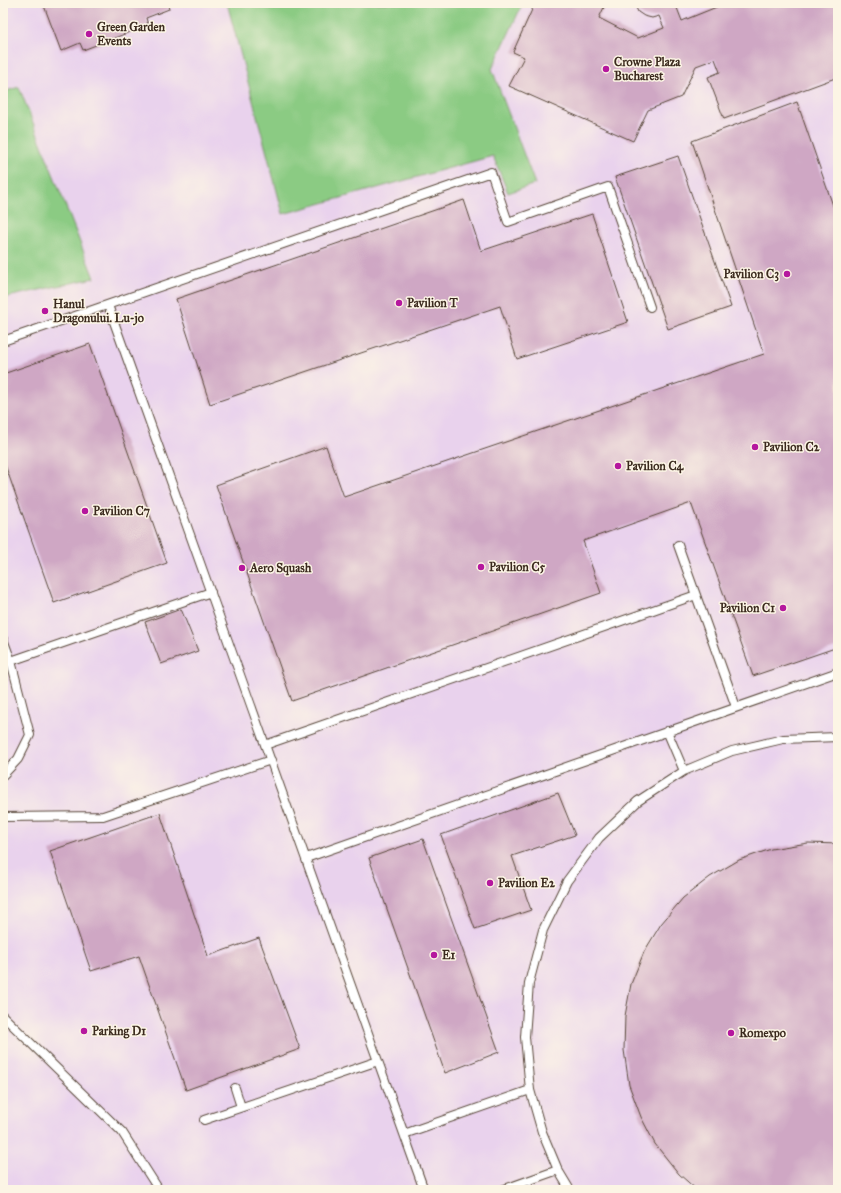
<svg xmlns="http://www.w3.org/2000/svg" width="841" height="1193" viewBox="0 0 841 1193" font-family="'IM FELL Great Primer',serif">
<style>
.built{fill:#e9d2ed}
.green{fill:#8bcb83;stroke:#637a50}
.building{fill:#cfa7c4}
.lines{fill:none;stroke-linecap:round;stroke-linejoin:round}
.service-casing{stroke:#574638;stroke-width:10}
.service{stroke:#fff;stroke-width:8}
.poi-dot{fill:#b5179e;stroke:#fcf5e5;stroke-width:1.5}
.labels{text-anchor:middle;stroke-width:3;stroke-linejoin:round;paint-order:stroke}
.poi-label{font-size:12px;font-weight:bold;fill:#3b2a1e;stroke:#fcf5e5;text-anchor:start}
</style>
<rect width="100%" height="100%" fill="#fcf5e5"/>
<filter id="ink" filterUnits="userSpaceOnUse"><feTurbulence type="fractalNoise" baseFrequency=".025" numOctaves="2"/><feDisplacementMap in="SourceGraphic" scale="8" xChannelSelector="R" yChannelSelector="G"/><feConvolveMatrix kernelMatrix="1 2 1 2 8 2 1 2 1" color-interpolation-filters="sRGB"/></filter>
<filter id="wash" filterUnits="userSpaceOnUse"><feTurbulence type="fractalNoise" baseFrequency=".012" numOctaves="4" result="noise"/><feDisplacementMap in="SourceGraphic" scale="16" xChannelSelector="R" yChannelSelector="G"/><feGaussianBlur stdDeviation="0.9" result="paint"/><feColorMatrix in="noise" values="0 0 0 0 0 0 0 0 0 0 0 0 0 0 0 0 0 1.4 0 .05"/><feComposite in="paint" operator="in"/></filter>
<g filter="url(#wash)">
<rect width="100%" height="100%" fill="#f5e3c9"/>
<path class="built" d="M3,3H838V1190H3V295L19,87L3,92Z"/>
<path class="green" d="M227,3H523L492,69L535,184L508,193L493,156L283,214Z
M19,87L94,278L3,298V92Z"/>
<g id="blocks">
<path class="building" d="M43,3H167L169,9L146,18L148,25L83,50L80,43L61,51Z
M535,3H606L599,18L638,38L664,28L659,16L652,18L644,16L638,12L634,3H685L677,8L682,21L719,6L721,3H838V77L724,119L708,77L720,72L715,59L696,66L681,97L648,110L633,141L509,86L524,57L513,52Z
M797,102L838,220V647L753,676L691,503L583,541L601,593L292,701L216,485L326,446L344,497L764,354L692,141Z
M678,156L731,307L668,329L615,177Z
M464,200L481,251L592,214L628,322L517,359L500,306L210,404L176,299Z
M90,344L167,563L54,603L3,459V374Z
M181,609L198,651L161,664L145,622Z
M558,793L575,835L512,856L531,910L475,929L441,835Z
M160,813L208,956L259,938L300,1049L186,1090L139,956L91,971L50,851Z
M423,839L499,1052L445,1073L369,858Z
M808,843L838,844V1190H697L679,1174L655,1144L641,1117L629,1085L624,1050L625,1016L631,984L644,952L661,924L683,898L710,877L739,860L771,849Z"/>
</g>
</g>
<g filter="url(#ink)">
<use href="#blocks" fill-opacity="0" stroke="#574638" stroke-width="1"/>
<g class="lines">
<g class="service-casing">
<path id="service" d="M108,305L424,1190
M3,341L491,172L508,222L608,187L650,307
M678,545L736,707
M3,639L11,661L30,735L18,759L3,775
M11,661L211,592
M667,731L684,771
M265,745L696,595
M3,817L103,816L271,760
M306,858L838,672
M3,1016L122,1132L159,1190
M235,1088L241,1107
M204,1120L378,1061
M404,1134L530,1090
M502,1190L558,1170
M570,1190L558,1170L542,1132L530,1090L525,1037L529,983L543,930L567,881L599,838L638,801L684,771L732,751L783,739L838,737"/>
</g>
<use href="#service" class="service"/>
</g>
</g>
<g class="poi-dot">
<circle cx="89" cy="34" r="4"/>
<circle cx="606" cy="69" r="4"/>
<circle cx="787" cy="274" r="4"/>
<circle cx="399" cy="303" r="4"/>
<circle cx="45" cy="311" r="4"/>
<circle cx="755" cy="447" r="4"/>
<circle cx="618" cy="466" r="4"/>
<circle cx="85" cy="511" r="4"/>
<circle cx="481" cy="567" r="4"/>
<circle cx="242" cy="568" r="4"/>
<circle cx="783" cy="608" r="4"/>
<circle cx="490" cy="883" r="4"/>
<circle cx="434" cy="955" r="4"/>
<circle cx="84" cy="1031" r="4"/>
<circle cx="731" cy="1033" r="4"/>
</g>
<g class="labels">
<g class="poi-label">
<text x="97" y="31">Green Garden<tspan x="97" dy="14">Events</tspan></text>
<text x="614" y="66">Crowne Plaza<tspan x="614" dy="14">Bucharest</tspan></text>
<text x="779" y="278" text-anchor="end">Pavilion C3</text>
<text x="407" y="307">Pavilion T</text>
<text x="53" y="308">Hanul<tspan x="53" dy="14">Dragonului. Lu-jo</tspan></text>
<text x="763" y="451">Pavilion C2</text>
<text x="626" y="470">Pavilion C4</text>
<text x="93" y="515">Pavilion C7</text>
<text x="489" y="571">Pavilion C5</text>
<text x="250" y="572">Aero Squash</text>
<text x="775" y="612" text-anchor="end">Pavilion C1</text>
<text x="498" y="887">Pavilion E2</text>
<text x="442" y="959">E1</text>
<text x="92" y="1035">Parking D1</text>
<text x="739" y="1037">Romexpo</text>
</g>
</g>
<rect width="841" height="1193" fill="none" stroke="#fcf5e5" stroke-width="16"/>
</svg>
